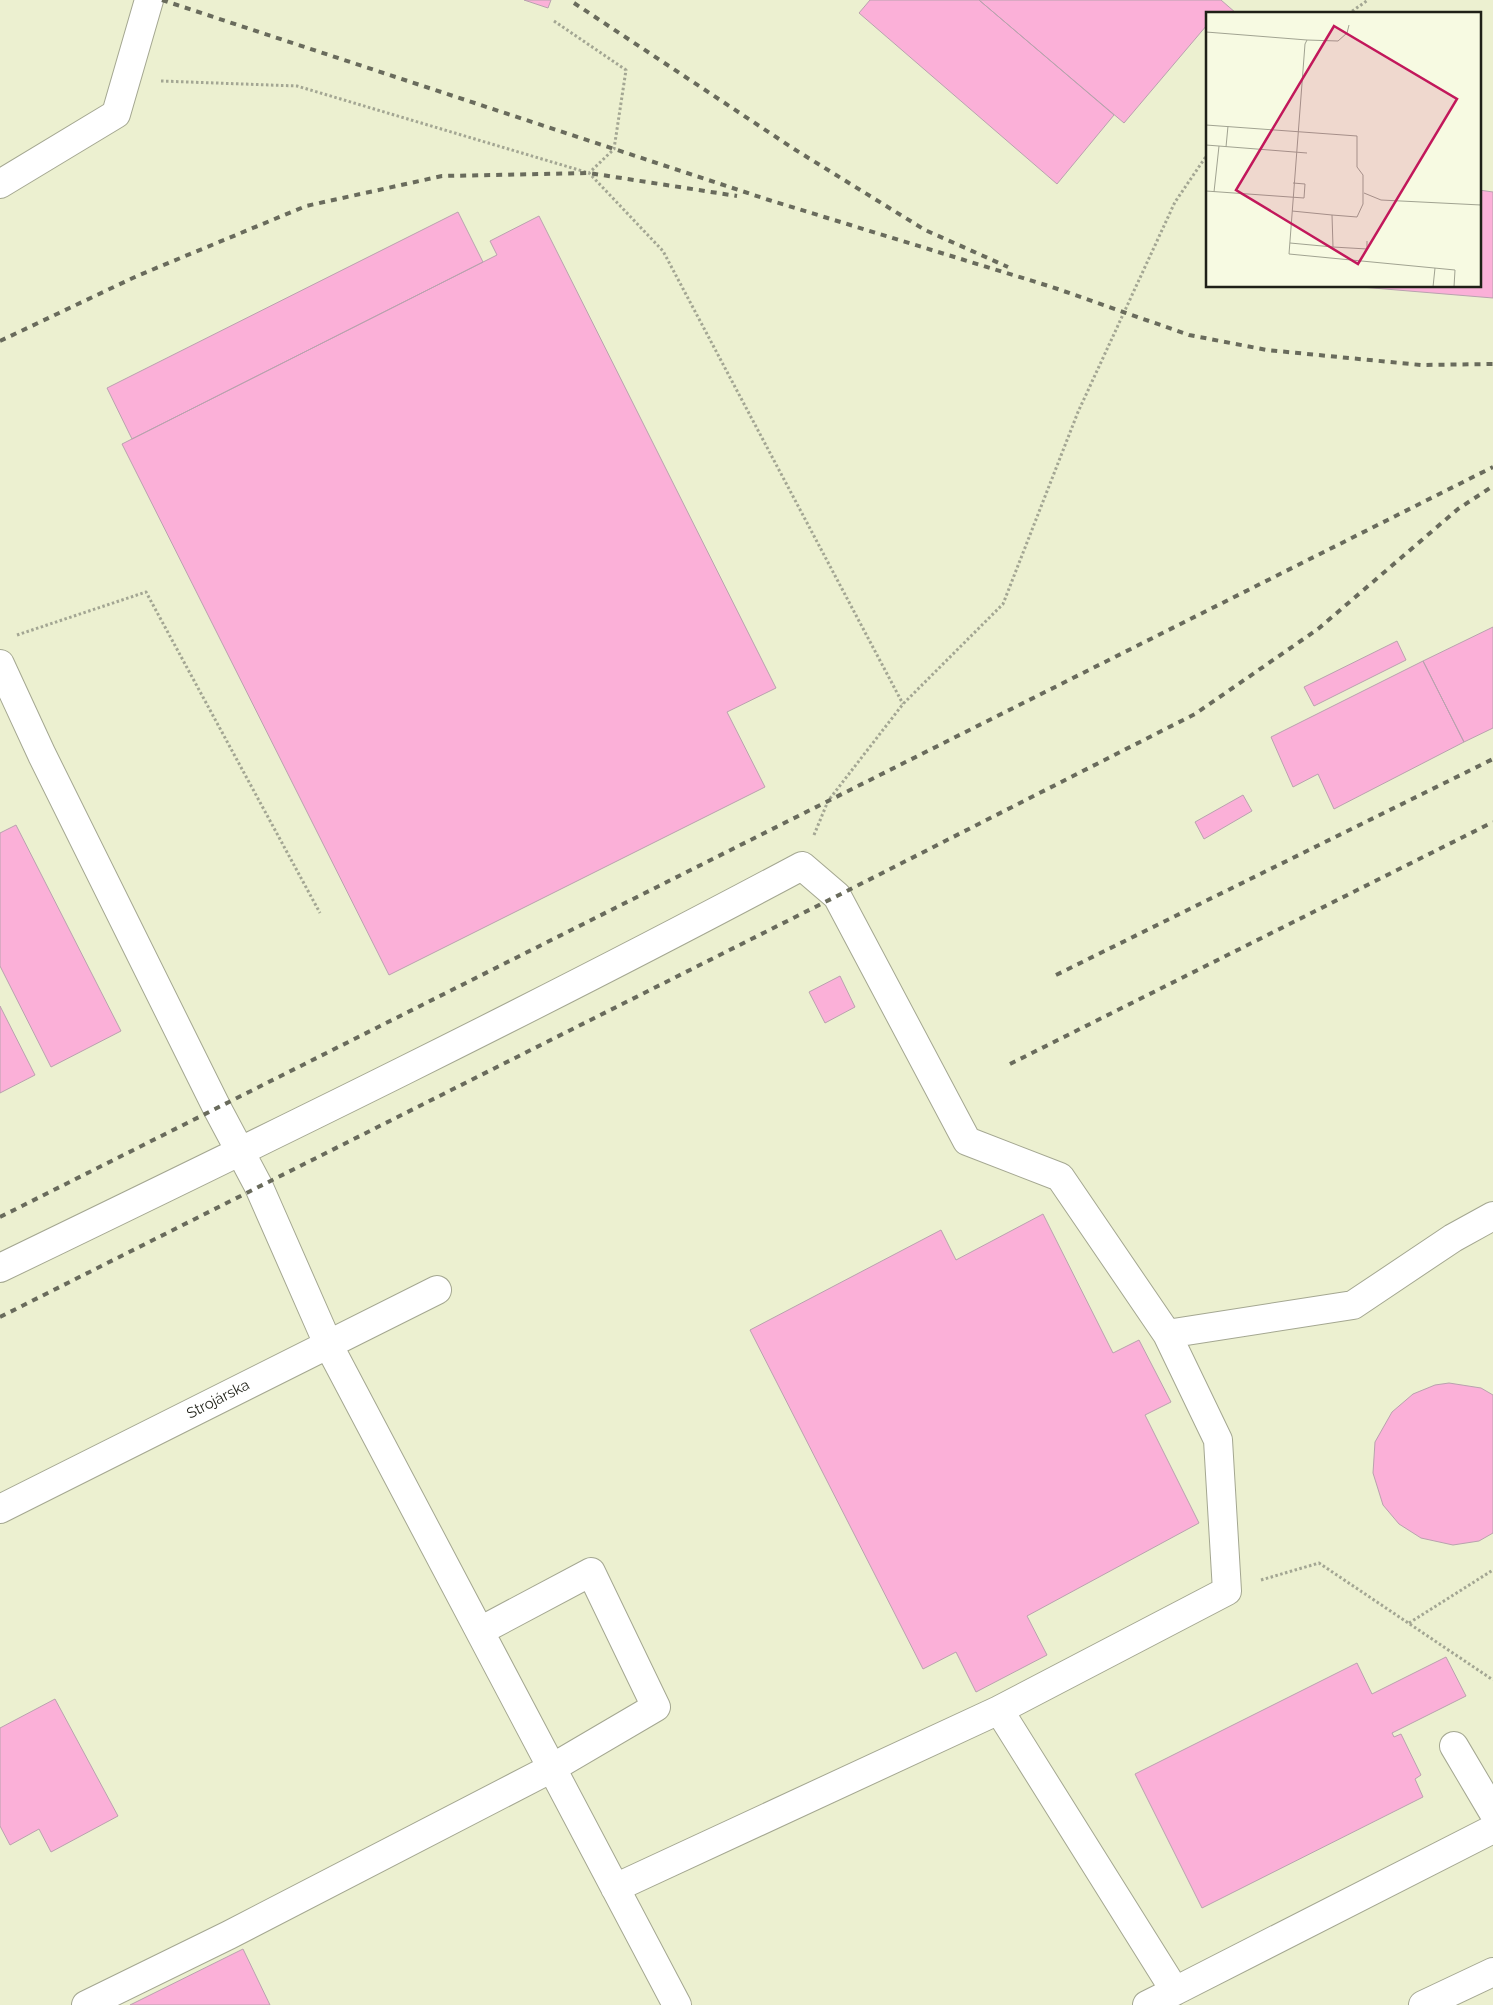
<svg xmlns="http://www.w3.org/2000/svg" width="1493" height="2005" viewBox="0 0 1493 2005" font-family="Raleway,sans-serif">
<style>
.built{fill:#ecf0d0;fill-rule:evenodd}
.building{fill:#fbb0d8;stroke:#b9a2ae}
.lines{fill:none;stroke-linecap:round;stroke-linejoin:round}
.minor-casing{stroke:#a4a791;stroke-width:30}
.path{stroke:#a3a693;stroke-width:3;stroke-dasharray:2.5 2.5;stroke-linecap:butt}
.minor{stroke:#fff;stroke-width:28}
.rail{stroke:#696b5c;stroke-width:4;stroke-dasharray:6 6;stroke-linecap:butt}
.labels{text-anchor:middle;stroke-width:4.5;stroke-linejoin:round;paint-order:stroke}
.street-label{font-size:15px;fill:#1f2017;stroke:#fff}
.inset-road{fill:none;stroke:#a1a391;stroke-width:1}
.view{fill:#c2185b;fill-opacity:0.15;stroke:#c2185b;stroke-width:2.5}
.inset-edge{fill:none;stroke:#1f2017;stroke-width:2.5}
</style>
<rect width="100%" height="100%" fill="#f7fae2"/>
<path class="built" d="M0,0H1493V2005H0ZM1207,14H1479V286H1207Z"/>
<path class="building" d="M524,0H551L548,8Z
M870,0H979L1114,115L1057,184L859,13Z
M979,0H1221L1236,13L1207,14V25L1124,123Z
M1479,190L1493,192V298L1349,286H1479Z
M458,212L483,262L132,439L107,388Z
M539,216L776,688L727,712L765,787L389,975L122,444L497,255L490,241Z
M1493,627V728L1464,742L1423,661Z
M1397,641L1406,660L1314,706L1304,687Z
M1423,661L1464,742L1334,809L1318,774L1293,787L1271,737Z
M1243,795L1252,811L1204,839L1195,822Z
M16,825L121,1031L51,1067L0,966V833Z
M840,976L855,1007L825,1023L809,992Z
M0,1006L35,1075L0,1093Z
M1043,1214L1113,1353L1139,1340L1171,1402L1145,1415L1199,1523L1027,1616L1047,1655L976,1692L956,1652L923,1669L750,1330L941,1230L956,1260Z
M1449,1383L1481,1388L1493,1395V1533L1479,1541L1453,1545L1421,1538L1399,1524L1383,1505L1373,1473L1375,1442L1392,1412L1413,1394L1435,1385Z
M1446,1657L1466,1696L1392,1733L1394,1737L1401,1734L1421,1775L1415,1779L1423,1797L1202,1908L1135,1774L1357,1663L1372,1694Z
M55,1699L118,1816L51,1852L39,1829L10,1845L0,1826V1728Z
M243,1949L270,2005H130Z"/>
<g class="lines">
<g class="minor-casing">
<path id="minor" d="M0,184L116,114L149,0
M0,664L42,755L217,1108L259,1187L328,1344L677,2005
M0,1268C269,1138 538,1007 802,866L837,896L967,1141L1060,1177L1167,1334L1218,1440L1227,1591L999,1710
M1167,1334L1353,1305L1453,1238L1493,1216
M0,1509L437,1290
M1454,1746L1493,1812
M615,1888L999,1710L1175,1991L1493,1829
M86,2005L229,1935L552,1768L656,1707L591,1572L480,1631
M1147,2005L1175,1991
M1423,2005L1493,1972"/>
</g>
<path class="path" d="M1348,14L1368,0
M554,21L626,70L614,149L589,173
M161,81L297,86L589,173L663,251L903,704
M17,635L146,592L320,913
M814,835L828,801L903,704L1003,604L1078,412L1175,202L1207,155
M1261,1580L1319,1563L1493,1680
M1409,1623L1493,1570"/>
<use href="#minor" class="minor"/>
<path class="rail" d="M162,0L769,200L1052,287L1189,335L1267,350L1421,365L1493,364
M574,3L794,149L925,230L1008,267
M0,341L137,276L306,206L442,176L589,173L737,196
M1056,975L1493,759
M1010,1064L1493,822
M0,1217L1493,467
M0,1317L837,896L1195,714L1318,629L1458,509L1493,486"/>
</g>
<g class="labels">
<g class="street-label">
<text transform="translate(218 1399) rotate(-27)" y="5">Strojárska</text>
</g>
</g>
<g transform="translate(1206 12)">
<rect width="275" height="275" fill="#f7fae2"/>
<path class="inset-road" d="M143,13L141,21L132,29L101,28L99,32L83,242L249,258L248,275M0,20L101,28M0,113L151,124V155L157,163V192L151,205L126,203M0,133L101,141M20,135L22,114M0,179L98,186L99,172L87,171M8,180L13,134M158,181L175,188L275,193M86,199L126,203L127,235L161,237V229M84,231L127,235M227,275L229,256"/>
<path class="view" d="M128,14L251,87L152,252L30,178Z"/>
<rect width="275" height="275" class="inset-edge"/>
</g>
</svg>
